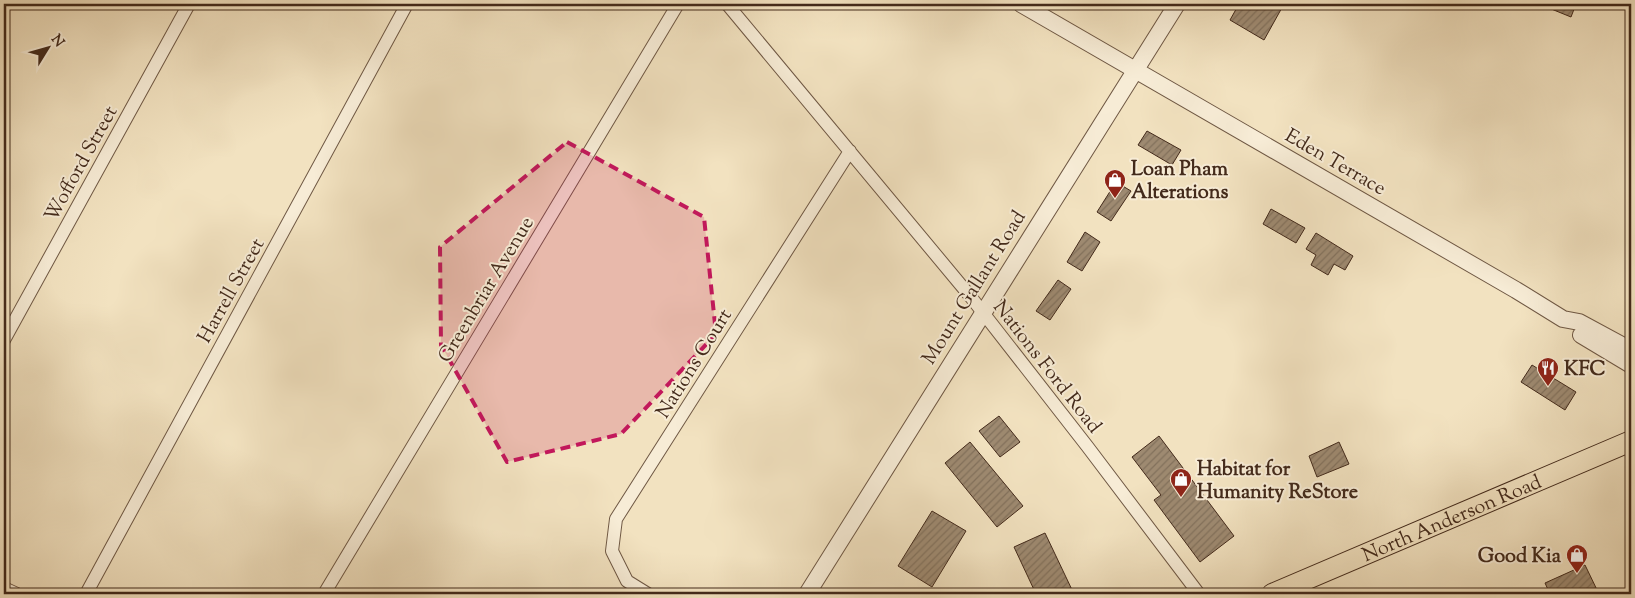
<svg xmlns="http://www.w3.org/2000/svg" width="1635" height="598" viewBox="0 0 1635 598" font-family="'Sorts Mill Goudy',serif">
<style>
.building{fill:url(#building-hatch);stroke:#432a1b}
.lines{fill:none;stroke-linecap:round;stroke-linejoin:round}
.minor-casing{stroke:#6f5844;stroke-width:14}
.tertiary-casing{stroke:#6f5844;stroke-width:18}
.primary-casing{stroke:#432a1b;stroke-width:22}
.minor{stroke:#f7ecd6;stroke-width:12}
.tertiary{stroke:#f7ecd6;stroke-width:16}
.primary{stroke:#f2e2c0;stroke-width:20}
.marked{fill:#c2185b;fill-opacity:0.2;stroke:#c2185b;stroke-width:4;stroke-dasharray:10 6;stroke-linejoin:round}
.labels{text-anchor:middle;stroke-width:4;stroke-linejoin:round;paint-order:stroke}
.street-label{font-size:20px;fill:#432a1b;stroke:#f7ecd6}
.poi-label{font-size:20px;font-weight:bold;fill:#432a1b;stroke:#f7ecd6;text-anchor:start}
</style>
<defs>
<pattern id="building-hatch" width="6" height="6" patternUnits="userSpaceOnUse" patternTransform="scale(1.25)"><rect width="6" height="6" fill="#9e8a71"/><path d="M-1 1l2-2M0 6l6-6M5 7l2-2" fill="none" stroke="#82715c"/></pattern>
</defs>
<rect width="100%" height="100%" fill="#f2e2c0"/>
<filter id="stains"><feTurbulence type="fractalNoise" baseFrequency=".004" numOctaves="4"/><feColorMatrix values="0 0 0 0 .2 0 0 0 0 .09 0 0 0 0 .02 0 0 0 .5 -.17"/></filter>
<radialGradient id="worn" r=".72"><stop offset=".6" stop-color="#630" stop-opacity="0"/><stop offset="1" stop-color="#630" stop-opacity=".3"/></radialGradient>
<path class="building" d="M1239,4H1284L1264,40L1230,20Z
M1539,4H1576L1571,17Z
M1147,131L1181,150L1172,165L1138,145Z
M1116,182L1131,191L1111,221L1097,212Z
M1271,209L1305,228L1296,243L1263,224Z
M1085,232L1100,242L1082,271L1067,262Z
M1316,233L1353,256L1345,270L1334,264L1328,275L1311,265L1316,255L1306,249Z
M1058,280L1071,289L1050,320L1036,311Z
M1532,365L1576,392L1565,410L1521,382Z
M999,416L1020,442L1000,457L979,431Z
M1159,436L1234,536L1200,562L1154,500L1161,495L1132,457Z
M970,442L1023,506L997,527L945,463Z
M1339,442L1349,464L1317,477L1309,456Z
M932,511L966,531L932,587L898,566Z
M1045,533L1074,594H1036L1014,547Z
M1585,565L1599,594H1550L1545,583Z"/>
<g class="lines">
<g class="minor-casing">
<path id="minor" d="M727,4L970,296L1087,446L1199,594
M4,340L189,4
M4,588L17,594
M86,594L407,4
M324,594L678,4
M648,594L627,581L612,551L616,519L850,151"/>
</g>
<g class="tertiary-casing">
<path id="tertiary" d="M1021,4L1516,290L1563,319L1579,322L1631,350
M1581,335L1631,365
M807,594L1177,4"/>
</g>
<g class="primary-casing">
<g id="primary">
<path id="s1" d="M1272,594L1631,441"/>
</g>
</g>
<use href="#minor" class="minor"/>
<use href="#tertiary" class="tertiary"/>
<use href="#primary" class="primary"/>
</g>
<path class="marked" d="M567,142L704,217L716,334L621,434L507,462L441,345L440,247Z"/>
<defs>
<g id="shop-pin" transform="scale(1.125)"><path d="M0 17L-7.5 6A9.5 9.5 0 1 1 7.5 6Z" fill="#8f2418" stroke="#f7ecd6"/><path d="M-5-2.5h2.3a2.7 3.5 0 0 1 5.4 0H5L5.5 6h-11ZM-1.5-2.5h3a1.5 2.3 0 0 0-3 0Z" fill="#fff"/></g>
<g id="restaurant-pin" transform="scale(1.125)"><path d="M0 17L-7.5 6A9.5 9.5 0 1 1 7.5 6Z" fill="#8f2418" stroke="#f7ecd6"/><path d="M-5-6h1v4h1v-4h1v4h1v-4h1v5L-1.5 .5V6h-2V.5L-5-1ZM5-6V6H3V1.5H1.5Q1.5-4 5-6Z" fill="#fff"/></g>
</defs>
<g fill-rule="evenodd">
<use href="#shop-pin" x="1115" y="180"/>
<use href="#restaurant-pin" x="1548" y="368"/>
<use href="#shop-pin" x="1181" y="479"/>
<use href="#shop-pin" x="1577" y="555"/>
</g>
<g class="labels">
<g class="street-label">
<text transform="translate(1336 161) rotate(30)" y="7">Eden Terrace</text>
<text transform="translate(80 163) rotate(-61)" y="7">Wofford Street</text>
<text transform="translate(973 287) rotate(-58)" y="7">Mount Gallant Road</text>
<text transform="translate(485 289) rotate(-59)" y="7">Greenbriar Avenue</text>
<text transform="translate(230 290) rotate(-61)" y="7">Harrell Street</text>
<text transform="translate(693 363) rotate(-58)" y="7">Nations Court</text>
<text transform="translate(1048 366) rotate(52)" y="7">Nations Ford Road</text>
<text dy="7" stroke="none"><textPath href="#s1" startOffset="195">North Anderson Road</textPath></text>
</g>
<g class="poi-label">
<text x="1131" y="175">Loan Pham<tspan x="1131" dy="23">Alterations</tspan></text>
<text x="1564" y="375">KFC</text>
<text x="1197" y="475">Habitat for<tspan x="1197" dy="23">Humanity ReStore</tspan></text>
<text x="1561" y="562" text-anchor="end">Good Kia</text>
</g>
</g>
<rect width="1635" height="598" fill="none" stroke="#f2e2c0" stroke-width="20"/>
<rect x="5" y="5" width="1625" height="588" fill="none" stroke="#432a1b" stroke-width="2.5"/>
<rect x="10" y="10" width="1615" height="578" fill="none" stroke="#432a1b"/>
<g transform="translate(48 48) rotate(53)" stroke="#f7ecd6" stroke-width="4" paint-order="stroke">
<path d="M0-4L9 19L0 12L-9 19Z" fill="#432a1b"/>
<text y="-8" font-size="14" font-weight="bold" text-anchor="middle" fill="#432a1b">N</text>
</g>
<rect width="100%" height="100%" filter="url(#stains)"/>
<rect width="100%" height="100%" fill="url(#worn)"/>
</svg>
